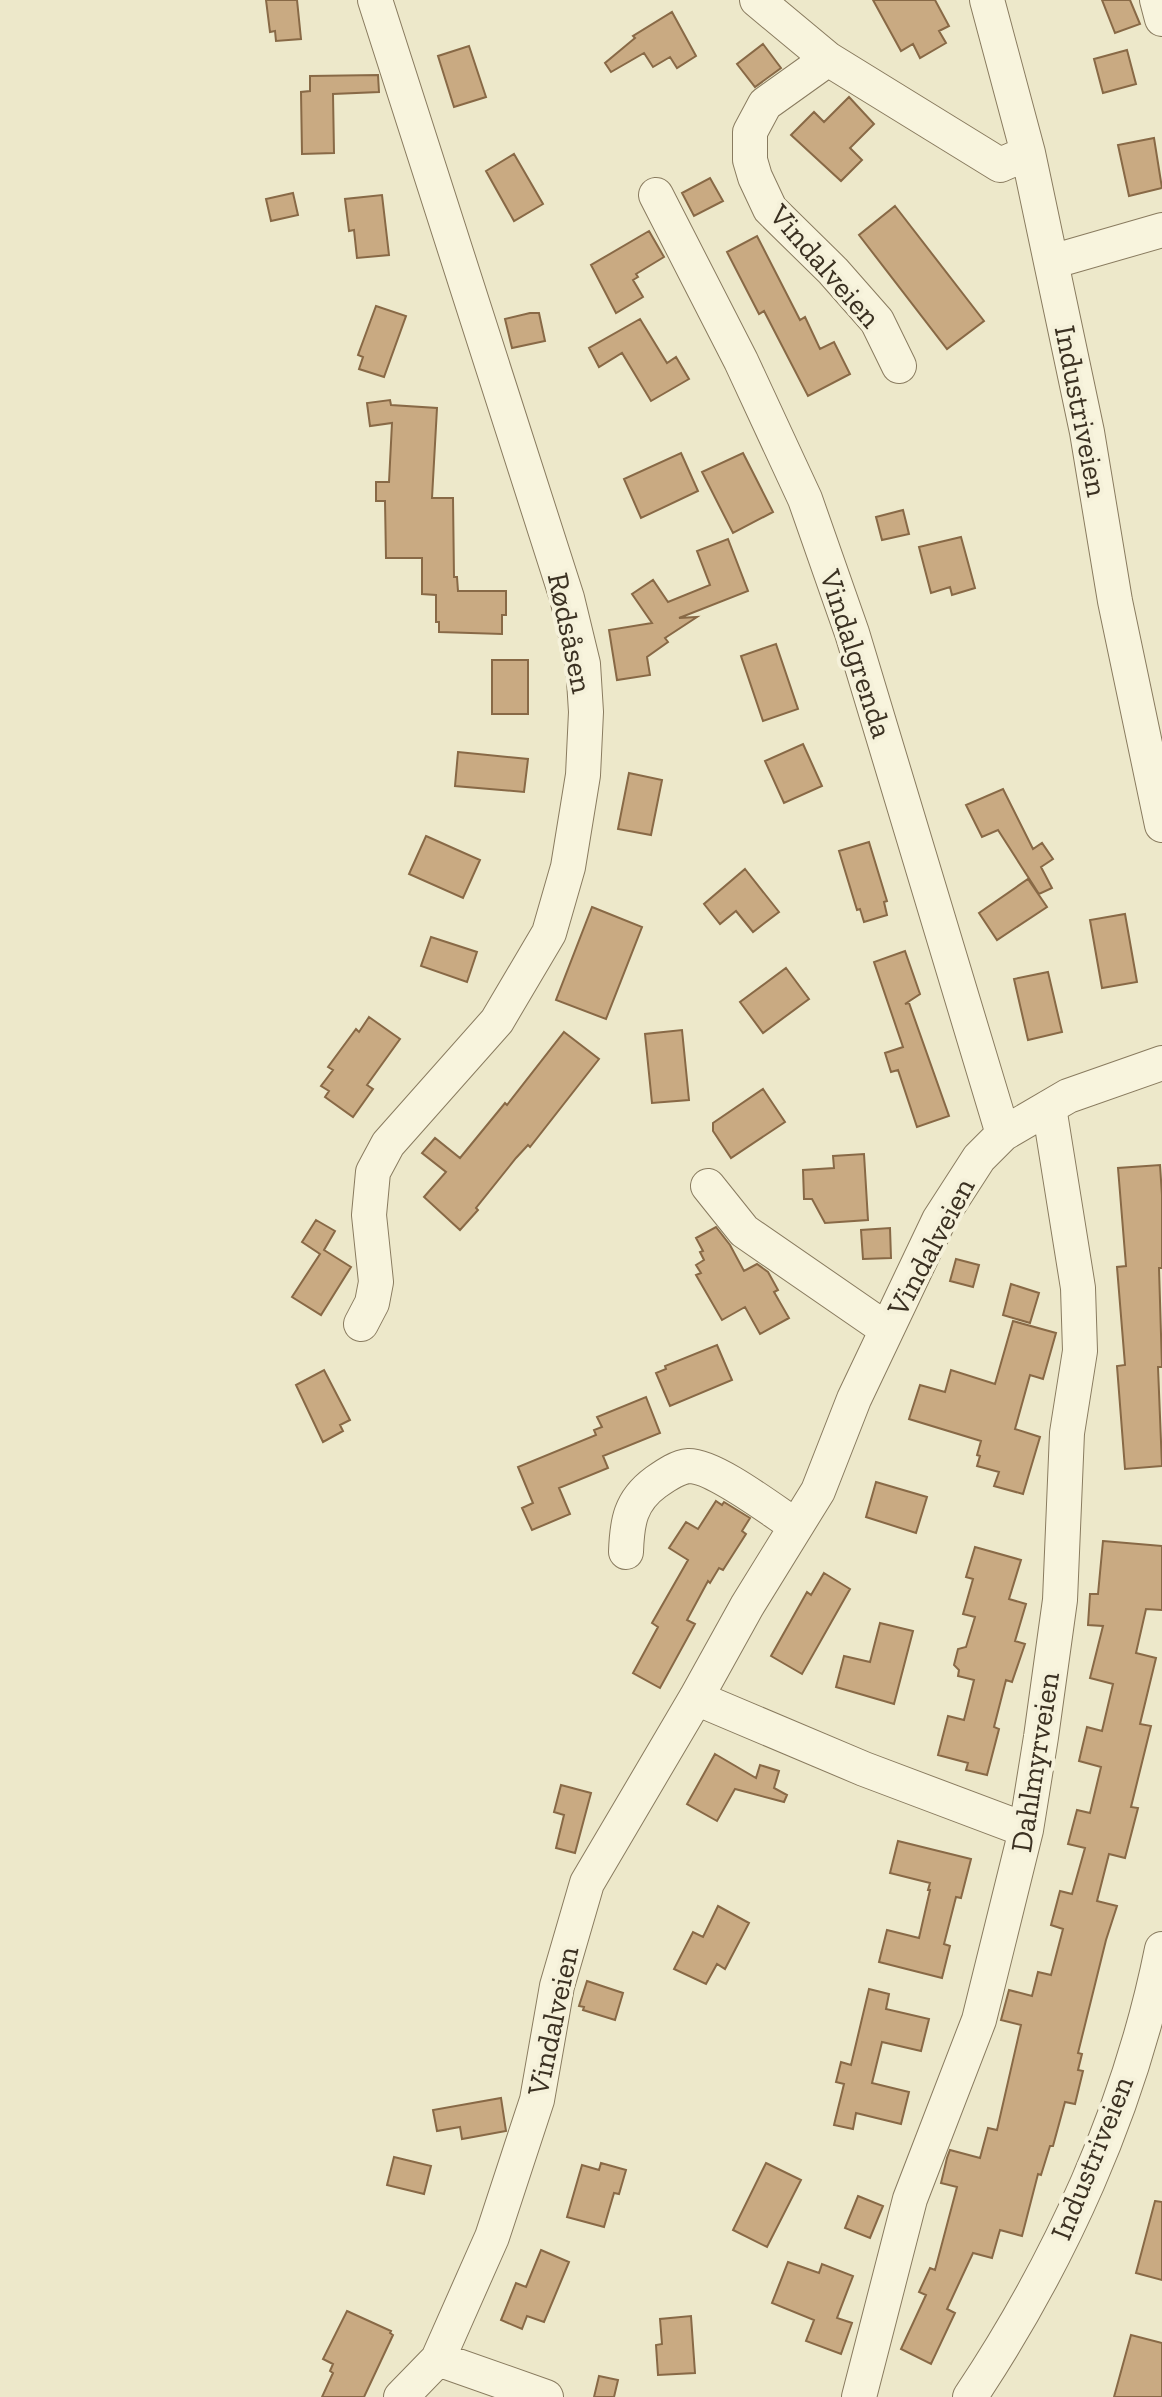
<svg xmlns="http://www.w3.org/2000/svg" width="1162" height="2397" viewBox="0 0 1162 2397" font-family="'Zilla Slab',serif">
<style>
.building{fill:#c9aa82;stroke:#886946;stroke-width:2}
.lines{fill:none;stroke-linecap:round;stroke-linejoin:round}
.minor-casing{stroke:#897b5f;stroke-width:36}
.minor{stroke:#f8f4dd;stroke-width:34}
.labels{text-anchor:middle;stroke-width:8;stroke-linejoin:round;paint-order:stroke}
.street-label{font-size:30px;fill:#3b3122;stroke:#f5f1da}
</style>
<rect width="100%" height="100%" fill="#ede8ca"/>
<path class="building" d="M266,0H297L301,39L276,41L275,31L270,32Z
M873,0H935L949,26L939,31L946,43L920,58L913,44L901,51Z
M1102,0H1130L1140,24L1115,33Z
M672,12L696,56L677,68L670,57L653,67L644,53L611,72L605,63L635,38L633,36Z
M763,44L781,68L755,87L737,64Z
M469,46L486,97L454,107L438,56Z
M1127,50L1136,84L1103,93L1094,59Z
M378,75L379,92L333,94L334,153L302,154L301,92L310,91V76Z
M849,97L874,124L850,148L862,160L841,181L791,135L814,112L824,122Z
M1154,138L1162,188L1129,196L1118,145Z
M514,154L543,204L514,221L486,171Z
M710,178L723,201L694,216L682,193Z
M293,193L298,215L271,221L266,199Z
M382,195L389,255L357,258L354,230L349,231L345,199Z
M895,206L984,321L947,349L859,235Z
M649,231L664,257L636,274L638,277L633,280L643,297L616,313L591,265Z
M757,236L800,320L805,317L820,349L834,342L850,374L808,396L764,311L759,314L727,252Z
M376,306L406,316L384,377L359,369L363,357L358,355Z
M530,313H539L545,341L512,348L505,319Z
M640,319L667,363L676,357L689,379L651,401L622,353L599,367L589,348Z
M390,400L391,405L437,408L432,498H453L454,577H457L458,591H506V615H502V634L439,632V622H436V595L422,594V558H386L385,501H376V482H389L392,423L370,426L367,403Z
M681,453L698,491L641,518L624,479Z
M743,453L773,512L733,533L702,472Z
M903,510L909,534L882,540L876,517Z
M961,537L975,588L952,595L950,587L931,593L919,547Z
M728,539L748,591L679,618L697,617L665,638L668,642L647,657L650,675L617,680L609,630L652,623L632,594L653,580L668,602L710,585L697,551Z
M776,644L798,709L763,721L741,656Z
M492,660H528V714H492Z
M803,744L822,786L784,803L765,761Z
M458,752L528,759L524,792L455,786Z
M629,773L662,780L651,835L618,829Z
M1003,789L1033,849L1042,843L1053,859L1041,867L1052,888L1039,894L998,830L982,837L966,805Z
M426,836L480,860L463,898L409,874Z
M869,842L887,901L884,902L887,915L864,922L860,909L857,910L839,851Z
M745,869L779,912L753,932L736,911L720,924L704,904Z
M1028,879L1047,907L997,940L979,913Z
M592,907L642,927L606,1019L556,1000Z
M1125,914L1137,982L1102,988L1090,920Z
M431,937L477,952L467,982L421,966Z
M905,951L920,994L905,1004L909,1003L949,1116L917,1127L898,1070L891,1072L885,1053L903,1047L874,962Z
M786,968L809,999L763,1033L740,1002Z
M1048,972L1062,1032L1028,1040L1014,979Z
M369,1017L400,1039L367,1085L373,1089L353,1117L325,1097L329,1091L321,1086L333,1070L328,1067L356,1029L359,1032Z
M682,1030L689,1100L652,1103L645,1034Z
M564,1032L599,1059L530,1147L528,1145L516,1158L476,1208L478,1210L460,1230L424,1197L446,1172L422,1153L435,1138L460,1158L505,1103L507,1105Z
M763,1089L785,1122L731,1158L713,1131V1123Z
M864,1154L868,1220L825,1223L812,1199H804L803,1170L834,1168L833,1156Z
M1160,1165L1162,1195V1268H1159L1162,1367H1158L1162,1466L1125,1469L1117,1366L1125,1365L1117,1267L1126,1266L1118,1168Z
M316,1220L335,1231L324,1250L351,1267L321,1315L292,1297L320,1254L302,1242Z
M716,1227L730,1245L744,1271L757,1264L768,1272L778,1290L774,1292L789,1318L760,1334L745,1307L722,1320L696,1275L701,1273L696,1265L704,1260L700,1252L703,1251L696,1238Z
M890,1228L891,1258L863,1259L861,1230Z
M956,1259L979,1265L973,1287L950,1281Z
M1011,1284L1039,1293L1030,1323L1003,1315Z
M1013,1321L1056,1333L1043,1379L1030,1375L1015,1429L1040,1437L1023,1494L994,1486L999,1472L977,1466L980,1456L977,1455L981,1441L909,1419L920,1385L945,1392L951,1370L995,1384Z
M717,1345L732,1380L670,1406L656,1373L666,1369L665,1366Z
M324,1370L350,1420L340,1425L343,1431L323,1442L296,1385Z
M646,1397L660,1433L603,1456L608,1468L559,1488L570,1514L532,1530L522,1508L533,1503L518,1467L596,1435L594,1430L602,1427L597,1417Z
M876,1482L927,1497L916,1533L866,1517Z
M716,1501L722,1505L724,1502L750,1518L742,1531L746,1534L723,1570L719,1568L710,1583L708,1581L687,1620L695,1624L660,1688L633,1673L658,1627L652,1623L688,1560L669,1548L686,1522L698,1529Z
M1103,1541L1162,1546V1610L1146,1609L1136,1653L1156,1658L1140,1724L1151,1726L1131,1807L1138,1808L1125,1858L1109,1854L1097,1901L1117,1906L1106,1940L1078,2053L1082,2054L1078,2070L1083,2071L1075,2104L1065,2102L1053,2146H1050L1041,2175L1038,2174L1022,2236L1000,2230L992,2258L973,2253L947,2309L955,2313L931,2364L901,2349L926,2295L919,2292L930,2268L935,2270L957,2187L941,2183L947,2158L950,2150L980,2158L988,2128L997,2130L1021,2025L1001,2020L1009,1990L1032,1996L1038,1972L1051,1975L1063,1929L1051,1925L1060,1891L1072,1894L1085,1848L1068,1844L1077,1810L1090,1813L1101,1767L1079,1761L1087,1727L1102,1731L1113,1684L1090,1678L1103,1626L1088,1625L1090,1594H1098Z
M975,1547L1021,1560L1009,1599L1026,1604L1015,1641L1025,1644L1012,1682L1006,1680L994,1727L999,1729L987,1775L966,1770L968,1763L938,1755L948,1716L964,1720L974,1680L958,1676L959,1670L954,1665L958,1649L966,1647L975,1617L963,1614L973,1579L966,1577Z
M824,1573L850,1589L802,1674L771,1656L807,1592L811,1595Z
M880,1623L913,1631L894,1704L836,1687L844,1656L870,1662Z
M715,1754L756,1778L760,1765L779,1771L774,1788L787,1795L784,1802L735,1789L717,1821L687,1804Z
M561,1785L591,1793L575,1853L556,1848L564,1815L554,1812Z
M898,1841L971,1859L961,1898L956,1897L944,1944L950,1946L942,1978L879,1962L887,1930L919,1938L930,1890H928L930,1883L890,1873Z
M718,1906L749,1923L725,1969L717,1964L706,1984L674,1969L693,1932L703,1937Z
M587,1981L623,1993L615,2020L583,2010L584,2007L579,2006Z
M869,1989L889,1994L886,2009L929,2019L921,2051L882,2042L872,2083L909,2092L901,2124L856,2113L853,2129L834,2125L844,2084L836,2082L841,2062L851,2065Z
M501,2098L506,2131L462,2139L460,2127L437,2131L433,2110Z
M394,2157L431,2166L424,2194L387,2185Z
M601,2163L626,2170L619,2194L614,2193L604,2227L567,2217L582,2165L599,2170Z
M766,2163L801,2180L767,2247L733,2230Z
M858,2196L883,2206L870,2238L845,2228Z
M1155,2201L1162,2202V2280L1136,2273Z
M541,2250L569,2262L544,2322L527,2316L522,2329L501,2320L516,2283L526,2287Z
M788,2262L819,2273L822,2264L853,2276L837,2318L852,2323L841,2354L806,2341L814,2320L772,2303Z
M347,2311L391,2331L390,2333L393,2335L364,2397H322L333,2373L330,2371L333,2364L323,2359Z
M691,2316L695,2373L658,2375L656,2345L662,2344L660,2319Z
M1131,2335L1162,2343V2397H1114Z
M599,2376L618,2380L614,2397H594Z"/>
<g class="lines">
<g class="minor-casing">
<path id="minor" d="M757,0L828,59L1000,165L1028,153
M987,0L1028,153L1051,262L1087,432L1115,601L1162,825
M1157,0L1162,19
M828,59L765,104L750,132V160L755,177L770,209L833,271L877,321L899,366
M656,195L741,361L805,499L852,633L1003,1134
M1051,262L1162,230
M708,1186L744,1231L886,1329
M361,1324L372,1303L376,1282L369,1215L373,1172L388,1144L497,1021L549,933L568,867L583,775L586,712L583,664L567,598L375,0
M626,1552C627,1522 630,1501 656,1482C666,1475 677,1467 689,1466C715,1466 773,1511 796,1526
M696,1698L864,1769L1026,1830
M438,2359L546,2397
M401,2397L438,2359L492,2237L537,2100L557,1986L587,1883L696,1698L747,1606L818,1491L854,1399L939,1220L979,1158L1003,1134L1068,1096L1162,1063
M859,2397L910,2199L979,2020L1026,1830L1041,1737L1060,1600L1067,1433L1080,1351L1078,1288L1049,1107
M970,2397C1060,2262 1130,2109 1162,1949"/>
</g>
<use href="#minor" class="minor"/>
</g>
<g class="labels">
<g class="street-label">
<text transform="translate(825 266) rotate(49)" y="10">Vindalveien</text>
<text transform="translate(1081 411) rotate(79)" y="10">Industriveien</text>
<text transform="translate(570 633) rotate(78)" y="10">Rødsåsen</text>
<text transform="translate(856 654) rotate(72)" y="10">Vindalgrenda</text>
<text transform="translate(931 1247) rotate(-62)" y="10">Vindalveien</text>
<text transform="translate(1035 1762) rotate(-81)" y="10">Dahlmyrveien</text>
<text transform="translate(553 2021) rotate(-78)" y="10">Vindalveien</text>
<text transform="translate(1092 2158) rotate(-68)" y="10">Industriveien</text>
</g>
</g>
</svg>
